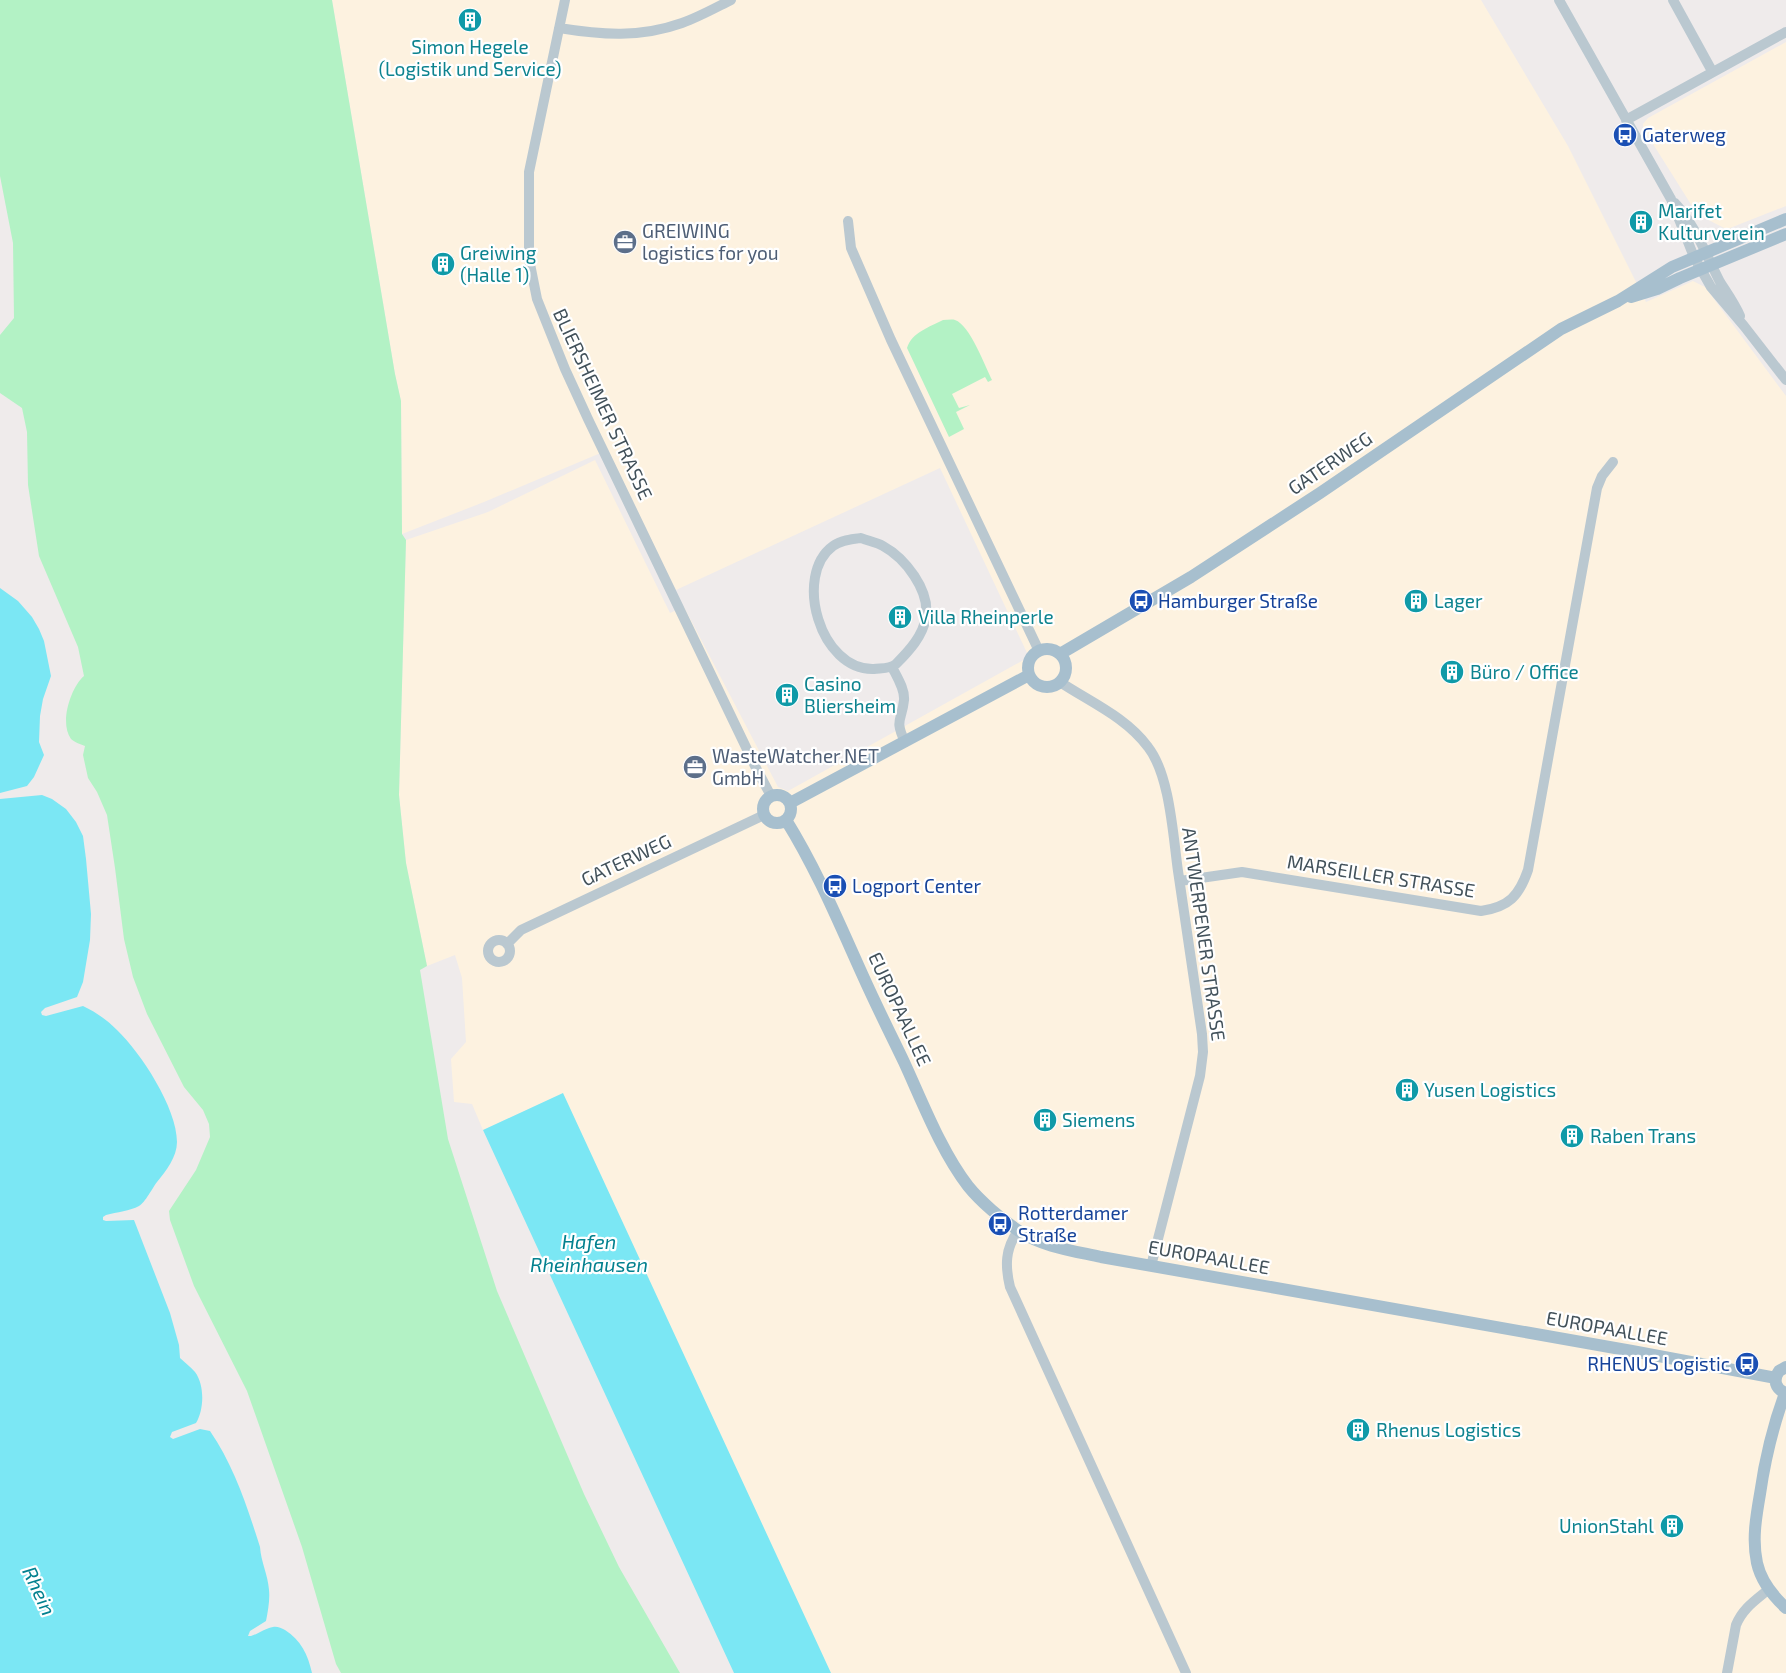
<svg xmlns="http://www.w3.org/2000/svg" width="1786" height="1673" viewBox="0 0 1786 1673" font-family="'Exo 2',sans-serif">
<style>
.commercial{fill:#fdf2e0}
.green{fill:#b3f2c5}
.water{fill:#7be7f4}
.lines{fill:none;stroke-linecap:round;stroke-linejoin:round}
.minor{stroke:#bac8d0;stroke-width:10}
.major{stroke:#a7bfce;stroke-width:12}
.labels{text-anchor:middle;stroke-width:4.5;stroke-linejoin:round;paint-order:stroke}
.culture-label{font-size:19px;fill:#0d838f;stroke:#fff;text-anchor:start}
.transit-label{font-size:19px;fill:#164399;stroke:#fff;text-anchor:start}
.service-label{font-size:19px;fill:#4e5e75;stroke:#fff;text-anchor:start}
.street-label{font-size:19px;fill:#42515a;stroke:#fff}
.water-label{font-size:20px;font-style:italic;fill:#03818f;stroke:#fff}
</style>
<rect width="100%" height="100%" fill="#efebeb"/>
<path class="commercial" d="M332,0H1481L1568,146L1646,302L1693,281L1705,287L1786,396V1673H830L562,1094L483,1130L472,1104L454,1102L451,1059L466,1042L462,978L455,955L427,966L406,863L399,795L406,540L488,512L595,460L670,613L684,607L778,787L788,791L1029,657L940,468L676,590L631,508L603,452L484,502L402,534L401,401L395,374Z
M1786,42V206L1730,228H1724L1697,214L1643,128V124L1648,118Z"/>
<path class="green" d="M0,0H332L395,374L401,401L402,534L406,540L399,795L406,863L427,966L420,970L448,1139L497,1291L584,1494L619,1567L680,1673H341L336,1664L302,1547L247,1391L194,1286L170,1220L169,1211L196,1170L210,1137L209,1124L203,1110L184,1087L147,1014L133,977L124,939L115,868L107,815L97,792L88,778L83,755L85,746C80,744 74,742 71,739C59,723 71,687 84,676L78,647L39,556L28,485L27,432L22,408L0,393V335L14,318L13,243L0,176Z
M943,320C947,320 952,319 955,320C970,325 985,366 992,380L988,382L985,377L952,394L959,408L970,405L956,412L964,429L949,437L907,348C912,332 930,327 943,320Z"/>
<path class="water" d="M0,588L18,601L32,617L39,629L44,641L51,676L43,699L40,716L39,742L44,755L34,777L27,786L0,793Z
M42,795L52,799L66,809L76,822L83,836L86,859L91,914L90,940L83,982L77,997L45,1008L41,1012L42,1015L46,1016L83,1006C96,1012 107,1020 117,1030C141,1053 177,1108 177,1142C177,1157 166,1171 157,1182C153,1187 145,1203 139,1206C130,1211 117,1212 106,1215L103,1217V1220L106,1221L134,1220L170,1313L179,1345L180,1358C185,1363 191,1367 195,1372C205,1385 204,1410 196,1423L172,1432L170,1437L173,1439L200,1429L210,1431C234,1466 247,1506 260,1547C261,1562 268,1575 269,1590C270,1600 268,1611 266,1621L250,1631L248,1636H251C258,1634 266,1628 273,1627C277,1626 281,1628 285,1630C301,1640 308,1655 312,1673H0V799Z
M563,1093L831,1673H734L483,1130Z"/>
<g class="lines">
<path class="minor" d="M565,0L529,172V259L537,299L565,369L588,419L756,768L771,796
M1559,0L1671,199L1694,257L1711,287L1744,326L1786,380
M1673,0L1712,71
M559,28C602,35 640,38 682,23C699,17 715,8 731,0
M1626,120L1786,32
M1675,203C1696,226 1706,255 1720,282C1727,293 1735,304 1740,316
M848,221L851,248L891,340L1039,651
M861,538C868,541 876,542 883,546C905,558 930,590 926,617C923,636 909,651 896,664C890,669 881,668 874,669C820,671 793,575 833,546C841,540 852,539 861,538Z
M892,667C897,677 905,689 904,700C902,721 894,719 905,742
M1060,682C1090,702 1126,717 1148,747C1170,775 1173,836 1178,871C1186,926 1194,980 1202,1034L1203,1052L1200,1076L1151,1266
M1180,881L1242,872L1481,911C1509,907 1519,896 1528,870L1597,488L1602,476L1613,462
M488 951a11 11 0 1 1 22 0a11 11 0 1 1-22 0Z
M507,944L521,930L764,815
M1018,1231C1005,1249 1005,1266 1010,1287L1186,1673
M1727,1673L1736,1625C1743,1608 1756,1600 1769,1589"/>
<path class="major" d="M1631,297L1657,289L1680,278L1786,234
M1028 668a19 19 0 1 1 38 0a19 19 0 1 1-38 0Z
M1060,654L1191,577L1320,493L1561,329L1618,301L1672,267L1786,219
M763 809a14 14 0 1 1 28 0a14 14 0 1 1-28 0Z
M790,803L1029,675
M786,820C817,870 839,923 863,976C876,1005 890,1033 904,1062C922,1101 941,1151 968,1186C980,1201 1002,1220 1019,1231C1043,1247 1074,1251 1101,1257L1632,1351L1776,1378
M1786,1367L1779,1371C1773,1380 1775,1389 1786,1393
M1785,1393C1773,1426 1765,1459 1760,1494C1756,1517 1752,1540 1757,1563C1761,1581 1773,1596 1786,1608"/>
</g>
<defs>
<g id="building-disc" transform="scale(1.25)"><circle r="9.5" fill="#0f9aa8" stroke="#fff"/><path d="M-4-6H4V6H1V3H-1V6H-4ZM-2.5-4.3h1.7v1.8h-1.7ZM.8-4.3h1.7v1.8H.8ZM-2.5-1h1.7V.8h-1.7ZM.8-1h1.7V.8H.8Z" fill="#fff"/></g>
<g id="bus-disc" transform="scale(1.25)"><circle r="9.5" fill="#1a4fb4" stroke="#fff"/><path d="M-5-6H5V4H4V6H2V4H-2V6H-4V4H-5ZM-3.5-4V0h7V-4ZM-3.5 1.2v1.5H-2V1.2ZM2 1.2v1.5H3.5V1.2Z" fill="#fff"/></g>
<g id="office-disc" transform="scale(1.25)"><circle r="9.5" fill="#5c6f8a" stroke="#fff"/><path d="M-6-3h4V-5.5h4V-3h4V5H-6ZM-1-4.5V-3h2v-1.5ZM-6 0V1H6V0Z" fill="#fff"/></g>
</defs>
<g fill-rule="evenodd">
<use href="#building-disc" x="470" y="20"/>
<use href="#bus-disc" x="1625" y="135"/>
<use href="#building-disc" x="1641" y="222"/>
<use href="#office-disc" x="625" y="242"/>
<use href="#building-disc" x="443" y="264"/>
<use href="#bus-disc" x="1141" y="601"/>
<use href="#building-disc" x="1416" y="601"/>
<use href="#building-disc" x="900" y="617"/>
<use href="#building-disc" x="1452" y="672"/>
<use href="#building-disc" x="787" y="695"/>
<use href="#office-disc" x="695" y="767"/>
<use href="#bus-disc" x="835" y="886"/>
<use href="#building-disc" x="1407" y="1090"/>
<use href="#building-disc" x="1045" y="1120"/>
<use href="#building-disc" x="1572" y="1136"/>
<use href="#bus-disc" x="1000" y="1224"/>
<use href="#bus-disc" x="1747" y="1364"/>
<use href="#building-disc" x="1358" y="1430"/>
<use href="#building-disc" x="1672" y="1526"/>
</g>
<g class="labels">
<g class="culture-label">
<text x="470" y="54" text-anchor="middle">Simon Hegele<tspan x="470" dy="22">(Logistik und Service)</tspan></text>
<text x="1658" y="218">Marifet<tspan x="1658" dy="22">Kulturverein</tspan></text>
<text x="460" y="260">Greiwing<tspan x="460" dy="22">(Halle 1)</tspan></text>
<text x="1434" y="608">Lager</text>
<text x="918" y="624">Villa Rheinperle</text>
<text x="1470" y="679">Büro / Office</text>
<text x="804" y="691">Casino<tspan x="804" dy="22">Bliersheim</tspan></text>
<text x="1424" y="1097">Yusen Logistics</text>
<text x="1062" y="1127">Siemens</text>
<text x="1590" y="1143">Raben Trans</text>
<text x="1376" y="1437">Rhenus Logistics</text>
<text x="1654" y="1533" text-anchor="end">UnionStahl</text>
</g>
<g class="transit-label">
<text x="1642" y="142">Gaterweg</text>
<text x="1158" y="608">Hamburger Straße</text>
<text x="852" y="893">Logport Center</text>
<text x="1018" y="1220">Rotterdamer<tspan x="1018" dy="22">Straße</tspan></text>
<text x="1730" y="1371" text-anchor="end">RHENUS Logistic</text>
</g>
<g class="service-label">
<text x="642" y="238">GREIWING<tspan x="642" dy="22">logistics for you</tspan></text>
<text x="712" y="763">WasteWatcher.NET<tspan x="712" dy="22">GmbH</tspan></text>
</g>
<g class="street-label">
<text transform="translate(603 404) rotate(65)" y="7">BLIERSHEIMER STRASSE</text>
<text transform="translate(1330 463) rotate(-34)" y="7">GATERWEG</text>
<text transform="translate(626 860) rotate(-25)" y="7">GATERWEG</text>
<text transform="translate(1381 876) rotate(9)" y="7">MARSEILLER STRASSE</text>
<text transform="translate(1204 934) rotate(82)" y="7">ANTWERPENER STRASSE</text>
<text transform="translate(900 1009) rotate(65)" y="7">EUROPAALLEE</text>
<text transform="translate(1209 1257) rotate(10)" y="7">EUROPAALLEE</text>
<text transform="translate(1607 1328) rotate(10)" y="7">EUROPAALLEE</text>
</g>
<g class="water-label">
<text x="589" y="1249">Hafen<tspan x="589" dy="23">Rheinhausen</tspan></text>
<text transform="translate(39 1591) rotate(65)" y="7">Rhein</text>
</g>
</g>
</svg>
